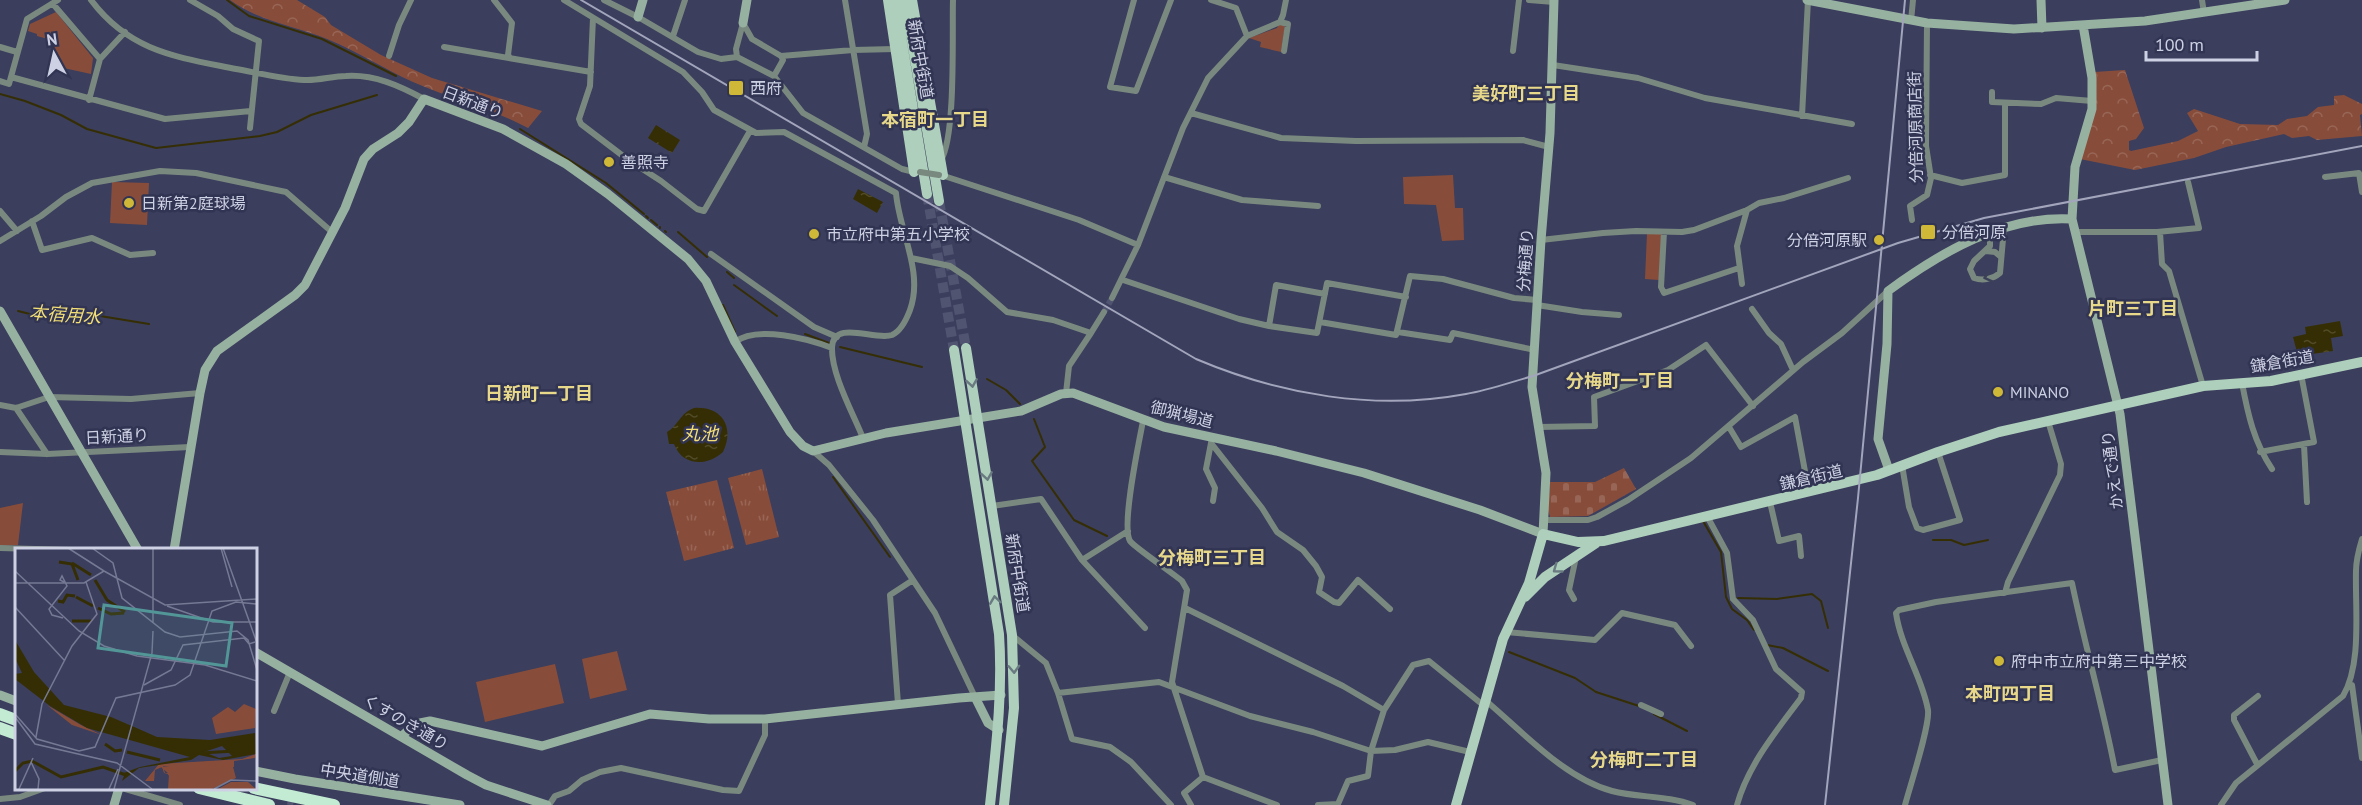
<svg xmlns="http://www.w3.org/2000/svg" width="2362" height="805" viewBox="0 0 2362 805" font-family="'PT Sans','Noto Sans JP',sans-serif">
<style>
.grass{fill:url(#grass-tufts)}
.forest{fill:url(#forest-crowns)}
.cemetery{fill:url(#cemetery-stones)}
.park{fill:#884d3a}
.water{fill:url(#water-ripples)}
.lines{fill:none;stroke-linecap:round;stroke-linejoin:round}
.stream{stroke:#352e04;stroke-width:2}
.street-tunnel{stroke:#515471;stroke-width:6;stroke-dasharray:6 3;stroke-linecap:butt}
.primary-tunnel{stroke:#515471;stroke-width:10;stroke-dasharray:10 5;stroke-linecap:butt}
.street{stroke:#79897f;stroke-width:6}
.secondary{stroke:#97b1a1;stroke-width:9}
.primary{stroke:#aecfbb;stroke-width:10}
.highway{stroke:#c3ebd3;stroke-width:12}
.rail{stroke:#a2a5bb;stroke-width:2}
.street-bridge{stroke:#79897f;stroke-width:6}
.highway-bridge{stroke:#c3ebd3;stroke-width:12}
.oneway{stroke:#3c4159}
.oneway2{stroke:#697a81}
.poi-dot{fill:#cfb837;stroke:#313452;stroke-width:2}
.labels{text-anchor:middle;stroke-width:5;stroke-linejoin:round;paint-order:stroke}
.street-label{font-size:16px;fill:#ced1e4;stroke:#313452}
.poi-label{font-size:16px;fill:#ced1e4;stroke:#313452;text-anchor:start}
.neighbourhood-label{font-size:18px;font-weight:bold;fill:#e8d98a;stroke:#313452}
.water-label{font-size:18px;font-style:italic;fill:#f3df76;stroke:#313452}
.inset-river{fill:none;stroke:#352e04;stroke-width:3}
.inset-road{fill:none;stroke:#767993;stroke-width:1.5}
.view{fill:#529697;fill-opacity:0.15;stroke:#529697;stroke-width:3}
.inset-edge{fill:none;stroke:#ced1e4;stroke-width:3}
</style>
<defs>
<pattern id="grass-tufts" width="24" height="20" patternUnits="userSpaceOnUse" patternTransform="scale(1.5)"><rect width="24" height="20" fill="#884d3a"/><path d="M3 7l-1-3M5 7V3M7 7l1-3M15 17l-1-3M17 17v-4M19 17l1-3" fill="none" stroke="#986656"/></pattern>
<pattern id="forest-crowns" width="20" height="18" patternUnits="userSpaceOnUse" patternTransform="scale(1.5)"><rect width="20" height="18" fill="#884d3a"/><path d="M2 6a3 3 0 1 1 6 0M12 15a3 3 0 1 1 6 0" fill="none" stroke="#986656"/></pattern>
<pattern id="cemetery-stones" width="16" height="16" patternUnits="userSpaceOnUse" patternTransform="scale(1.5)"><rect width="16" height="16" fill="#884d3a"/><path d="M2 7V4a2 2 0 0 1 4 0v3zM10 15v-3a2 2 0 0 1 4 0v3z" fill="#986656"/></pattern>
<pattern id="water-ripples" width="26" height="14" patternUnits="userSpaceOnUse" patternTransform="scale(1.5)"><rect width="26" height="14" fill="#352e04"/><path d="M2 4q2-2 4 0t4 0M15 11q2-2 4 0t4 0" fill="none" stroke="#514b28"/></pattern>
</defs>
<rect width="100%" height="100%" fill="#3b3e5d"/>
<path class="grass" d="M762,469L779,537L746,545L728,478Z
M717,480L734,548L684,561L666,492Z"/>
<path class="forest" d="M230,0H297L325,17L331,25L381,55L432,78L542,111L528,128C491,108 451,99 413,82C384,69 357,51 327,39C295,26 258,21 230,0Z
M2125,70L2144,128L2136,139L2129,141V150L2131,151L2178,141L2198,131L2187,113L2194,109L2240,124L2278,125L2287,119L2307,116L2318,107L2334,105V96L2344,95L2362,104V114L2360,115L2362,136L2317,140L2309,136L2292,138L2284,134L2226,147L2194,158L2135,170L2080,159L2094,72Z"/>
<path class="cemetery" d="M1624,468L1636,489L1588,516L1550,517L1548,510L1550,482H1595Z"/>
<path class="park" d="M56,12L93,58L91,74L59,67L52,56L55,41L37,36V34L28,31L30,24Z
M1279,24L1285,25L1281,52L1260,47L1261,42L1249,38L1277,28Z
M1453,175L1455,208H1463L1464,240L1442,241L1436,205L1404,204L1403,177Z
M112,182L149,183L147,225L110,223Z
M1647,233H1662L1659,280L1645,279Z
M23,503L18,545L0,546V508Z
M617,651L627,690L590,699L582,659Z
M555,664L564,703L485,722L476,682Z"/>
<path class="water" d="M656,125L680,140L672,153L648,138Z
M858,189L883,202L877,213L853,199Z
M2340,321L2343,336L2331,338L2333,351L2298,356L2293,337L2306,334L2305,327Z
M694,408C722,406 735,427 723,452C707,467 682,466 674,444H669L667,432C678,426 680,413 694,408Z"/>
<g class="lines">
<path class="stream" d="M227,0L249,16L322,39L396,76
M0,94L25,101L61,115L87,129L156,148L260,136L277,132L311,115L377,95
M520,129L606,183L644,214
M646,216L648,218
M651,220L657,225
M660,227V228
M665,231L666,232
M678,232L707,257
M727,272L734,278
M734,285L777,316
M723,305L735,332
M18,311L42,317L88,314L149,324
M805,334L829,343
M840,347L922,367
M987,379L1006,390L1020,404
M1034,419L1045,447L1032,461L1074,520L1107,536
M833,477L890,557
M1703,521L1721,552L1726,597L1732,609L1747,620L1754,630
M1933,540H1951L1964,545L1988,540
M1738,598L1777,599L1812,594L1821,601L1828,628
M1767,645L1783,648L1828,671
M1509,652L1575,678L1596,692L1639,706
M1654,714L1687,731"/>
<path class="street-tunnel" d="M1104,312L1112,298
M290,805L293,788"/>
<path class="primary-tunnel" d="M927,194L954,350
M939,201L966,348"/>
<path class="street" d="M91,0C130,52 177,57 236,69C258,73 282,79 304,80C318,81 332,76 346,76C374,74 400,86 424,99
M190,0L218,16L233,29L259,41L250,128
M494,0L512,23L508,55L510,58
M564,0L683,72L702,92L714,110L756,133L784,132L896,193C899,231 924,272 910,310C907,318 901,331 892,335C875,341 834,319 832,347C831,374 853,413 863,438
M604,0L638,17L698,52L721,59L737,57
M845,0L867,134L864,147
M1134,0L1110,87L1136,91L1171,0
M1211,0L1236,8L1247,36
M1529,0L1554,2
M2202,0L2204,13
M53,4L100,59
M593,18L590,86L579,119L581,124L627,159L661,181L697,209L704,211L750,131
M1911,21L1913,0
M1280,22L1288,24L1284,51
M743,23L752,39L781,56L783,60L774,76L737,57L736,49Z
M673,36L685,0
M0,47L17,52
M444,47L591,72
M1513,51L1519,0
M389,56L399,25L411,0
M781,56L853,50L895,49
M1553,65L1638,78L1705,98L1852,124
M774,76L803,113L902,169L914,172
M11,77L165,119L251,111
M0,81L9,84L27,19L58,0
M1992,92V102L2041,104L2056,98L2092,101
M89,100L100,59L125,32
M1191,113L1281,138L1356,141L1523,140L1549,147
M1802,116L1808,0
M941,160C956,136 952,33 953,0
M941,175L1079,220L1138,245
M1930,175L1962,183L2005,175V103
M1164,177L1242,200L1318,206
M2325,177L2359,173L2362,192
M0,211L17,231
M1912,220L1910,206L1927,195L1931,178L1926,146L1927,23
M32,221L42,250L92,238L130,255L153,253
M1664,232L1661,287L1664,293L1739,268
M2075,232H2157L2199,228L2188,182
M2160,232L2162,264L2169,271L2203,386
M1990,233V246L1974,261L1970,269L1974,278C1983,281 1993,279 2000,273L2004,228
M1541,240L1603,233L1636,231L1682,232L1694,230L1747,210L1759,203L1784,198L1848,178
M0,241L41,216L66,197L92,183L160,171L196,173L286,192L332,232
M1986,251L1995,252L2001,257
M711,254L814,327L837,337
M911,258L950,266L968,278L1007,312L1053,320L1091,333L1069,366L1066,393
M1123,280L1239,319L1269,326L1317,333L1327,283L1406,297
M1742,284L1737,246L1747,210
M1112,298L1138,245L1183,128L1208,78L1247,36L1280,22L1283,15L1286,0
M1537,305L1582,312L1619,315
M1752,309L1769,333L1781,344L1793,370
M1320,322L1396,335L1410,276L1443,279L1514,298L1537,300
M1269,326L1276,285L1325,294
M1398,332L1450,340L1453,333L1535,350
M1091,333L1104,312
M735,342C757,325 809,339 832,348
M2242,383C2248,415 2254,442 2272,469
M0,405L16,408L49,397L131,399L200,393
M16,408L47,454
M1143,421C1139,442 1121,526 1130,541C1134,547 1174,574 1182,581L1187,590L1172,682L1203,777
M1538,427L1595,426L1594,397L1668,370L1706,345L1753,406
M1729,427L1741,447L1795,417L1809,493
M1212,437L1211,443L1262,508L1277,532L1303,550L1316,566L1322,577L1319,592L1334,602L1339,603L1358,580L1390,609
M1211,443L1206,469L1215,488L1213,501
M2304,445L2307,502
M813,451L829,465L873,520L935,613L975,697
M0,452L47,454L190,447
M2260,452L2314,442L2301,374
M1902,465L1909,507L1917,528L1923,530L1960,520L1938,452
M1770,502L1779,541L1799,536L1801,556
M992,506L1041,499L1082,560L1145,628
M1707,516L1727,553L1733,599L1753,620L1776,669L1802,692L1801,698C1777,730 1748,765 1737,805
M1545,520H1588L1597,517L1628,500L1691,458L1803,362L1842,333L1888,291
M0,548L71,550
M1082,560L1128,531
M2005,593L2008,582L2060,475L2061,464L2048,421
M1574,599L1569,590L1576,557
M1185,608L1343,686L1384,710
M1506,632L1595,640L1622,613L1675,625L1691,646
M1012,635L1046,663L1058,693L1159,682L1250,716L1313,732L1371,751L1395,750L1428,742L1470,752
M2352,685L2362,758
M1058,693L1072,739L1110,747L1131,762L1171,805
M1485,700C1522,731 1564,778 1612,791C1638,798 1667,795 1693,805
M898,704L890,595L913,580
M1641,705L1661,714
M274,711L290,672
M2257,764L2234,720V715L2258,696
M122,788L180,805
M0,799L20,797L45,788
M549,805L555,796L569,791L582,780L600,772L621,768L723,790L739,791L765,735V719
M1191,805L1184,793L1203,777L1277,805
M1318,805L1338,804L1348,781L1368,776L1371,751L1384,710L1413,665L1429,661L1483,705
M1905,805C1910,786 1930,726 1928,710C1922,676 1901,648 1896,613L1899,610L1936,602L2072,583C2085,646 2103,707 2115,770L2162,760
M2221,805L2236,783L2343,696C2362,664 2355,610 2356,571C2356,561 2359,549 2362,539"/>
<path class="secondary" d="M1807,0L1927,23L2014,29L2145,21L2285,0
M2041,0L2042,28
M638,17L643,0
M743,23L747,0
M2083,25L2092,78V109L2075,167L2072,219L2120,414L2168,805
M0,311L138,550
M1889,470L1878,439L1887,344L1888,291C1941,252 2004,215 2072,219
M174,550L200,393L205,370L217,351L295,295L305,285L345,208L364,159L373,149L398,133L409,122L424,99L503,129L566,164L608,194L688,259L706,281L735,342L790,432L803,446L813,451L886,433L1021,411L1061,394L1073,393L1164,427L1276,451L1364,473L1480,510L1543,534L1546,473L1532,387L1541,240L1550,133L1554,0
M255,652L467,775L486,785L547,805
M0,695L16,701
M975,697L988,723L999,730
M402,736L415,724L430,721L542,746L650,714L709,719H765L959,698L1001,695
M255,771L295,779L460,805
M114,805L119,788"/>
<path class="primary" d="M888,0L914,172
M895,0L927,194
M905,0L939,201
M912,0L943,175
M966,348L1012,635L1014,708L1004,805
M954,350L999,634C1003,692 996,748 990,805
M1525,597L1545,577L1596,543
M1456,805L1503,639L1529,583L1543,534L1578,542L1604,541L1877,475L1938,452L1999,432L2203,386L2271,381L2362,362"/>
<path class="highway" d="M0,714L16,720
M0,728L16,734
M199,788L269,805"/>
<path class="rail" d="M581,0L1196,359C1281,395 1375,411 1466,394C1489,390 1511,382 1533,376L1898,243L1984,218L2362,146
M1825,805L1858,498L1905,0"/>
<path class="street-bridge" d="M920,172L939,175"/>
<path class="highway-bridge" d="M254,788L334,805"/>
</g>
<defs><path id="oneway-chevron" d="M-2-3.5L2.5 0L-2 3.5" fill="none" stroke-width="1.6" stroke-linecap="round" stroke-linejoin="round" transform="scale(1.5)"/></defs>
<use class="oneway" href="#oneway-chevron" transform="translate(1988 277) rotate(166)"/>
<g class="oneway2">
<use href="#oneway-chevron" transform="translate(972 383) rotate(81)"/>
<use href="#oneway-chevron" transform="translate(987 476) rotate(81)"/>
<use href="#oneway-chevron" transform="translate(1557 569) rotate(144)"/>
<use href="#oneway-chevron" transform="translate(995 600) rotate(-98)"/>
<use href="#oneway-chevron" transform="translate(1014 669) rotate(88)"/>
</g>
<g class="poi-dot">
<rect x="728" y="80" width="16" height="16" rx="3"/>
<circle cx="609" cy="162" r="6"/>
<circle cx="129" cy="203" r="6"/>
<rect x="1920" y="224" width="16" height="16" rx="3"/>
<circle cx="814" cy="234" r="6"/>
<circle cx="1879" cy="240" r="6"/>
<circle cx="1998" cy="392" r="6"/>
<circle cx="1999" cy="661" r="6"/>
</g>
<g class="labels">
<g class="street-label">
<text transform="translate(921 59) rotate(80)" y="6">新府中街道</text>
<text transform="translate(473 102) rotate(21)" y="6">日新通り</text>
<text transform="translate(1915 127) rotate(-91)" y="6">分倍河原商店街</text>
<text transform="translate(1525 260) rotate(-86)" y="6">分梅通り</text>
<text transform="translate(2282 361) rotate(-10)" y="6">鎌倉街道</text>
<text transform="translate(1182 414) rotate(14)" y="6">御猟場道</text>
<text transform="translate(117 436) rotate(-3)" y="6">日新通り</text>
<text transform="translate(2112 470) rotate(-97)" y="6">かえで通り</text>
<text transform="translate(1811 477) rotate(-13)" y="6">鎌倉街道</text>
<text transform="translate(1018 573) rotate(81)" y="6">新府中街道</text>
<text transform="translate(406 722) rotate(30)" y="6">くすのき通り</text>
<text transform="translate(360 775) rotate(9)" y="6">中央道側道</text>
</g>
<g class="poi-label">
<text x="750" y="94">西府</text>
<text x="621" y="168">善照寺</text>
<text x="141" y="209">日新第2庭球場</text>
<text x="1942" y="238">分倍河原</text>
<text x="826" y="240">市立府中第五小学校</text>
<text x="1867" y="246" text-anchor="end">分倍河原駅</text>
<text x="2010" y="398">MINANO</text>
<text x="2011" y="667">府中市立府中第三中学校</text>
</g>
<g class="neighbourhood-label">
<text x="1526" y="100">美好町三丁目</text>
<text x="935" y="126">本宿町一丁目</text>
<text x="2133" y="315">片町三丁目</text>
<text x="1620" y="387">分梅町一丁目</text>
<text x="539" y="400">日新町一丁目</text>
<text x="1212" y="564">分梅町三丁目</text>
<text x="2010" y="700">本町四丁目</text>
<text x="1644" y="766">分梅町二丁目</text>
</g>
<g class="water-label">
<text transform="translate(65 315) rotate(4)" y="6">本宿用水</text>
<text x="700" y="440">丸池</text>
</g>
</g>
<g transform="translate(15 548)">
<rect width="242" height="242" fill="#3b3e5d"/>
<path d="M198,213L217,215L221,230L197,241H153L154,226L146,219Z" fill="#884d3a"/>
<path d="M241,206L240,210L219,213V219L184,217L175,241L176,224L163,229L160,222L152,220L169,223H177V219L148,218L150,225H158L157,229L153,227V241V226L149,225L147,219L140,222L139,233H130L144,216L227,211ZM216,234H233L241,241H203Z" fill="#884d3a"/>
<path d="M229,156L241,161L240,180L201,186L197,170L213,159L220,164ZM32,157L66,177L87,187L57,177Z" fill="#884d3a"/>
<path d="M0,92L19,124L49,157L96,169L142,189L195,192L240,185L241,206L208,212L184,207L176,212L124,220L107,233L109,228L106,226L125,219L175,209L72,180L35,158L0,131V126L7,125L0,110ZM207,198L217,208L204,210L189,204Z" fill="#352e04" fill-rule="evenodd"/>
<path class="inset-river" d="M44,14L57,16L63,32M57,15L76,27M80,32L92,52L110,64M61,49L78,58M43,53L48,54L52,47L60,48M83,60L96,66L109,65M57,73H76M115,179L133,187M90,196L100,203L107,202M112,204L145,212M186,205L220,203M0,223L8,215L17,213L46,229L88,219L111,227"/>
<path class="inset-road" d="M53,0L89,23M77,0L98,15L107,50L150,84L165,89L222,83L233,92L242,122M138,0V75M206,0L217,39M208,0L242,95M0,23L64,83L89,98L122,108L190,117L242,133M89,23L150,57L242,51M0,35H69L89,23M152,58L198,74H242M0,59L50,113M48,70L37,67L34,61L52,38L47,28L45,32L49,34M129,137L156,122L168,97L229,90L234,96L240,94M0,166L22,191L64,203L80,199L101,150L160,137L175,127L197,63L221,54L242,56M0,169L20,196L102,215L137,241M21,189L27,156L57,98L82,66L71,34M16,214L24,231L23,241M4,241L18,210M94,241L103,221M99,241L137,105L138,83M199,241L216,232L242,233"/>
<path class="view" d="M89,57L217,75L211,118L83,100Z"/>
<rect width="242" height="242" class="inset-edge"/>
</g>
<g transform="translate(54 54) rotate(352)" stroke="#313452" stroke-width="4.5" paint-order="stroke">
<path d="M0-4.5L10 22L0 15L-10 22Z" fill="#ced1e4"/>
<text y="-9" font-size="16" font-weight="bold" text-anchor="middle" fill="#ced1e4">N</text>
</g>
<path d="M2146 51v9h111v-9" fill="none" stroke="#ced1e4" stroke-width="3"/>
<text x="2155" y="51" font-size="18" fill="#ced1e4" stroke="#313452" stroke-width="4.5" paint-order="stroke">100 m</text>
</svg>
